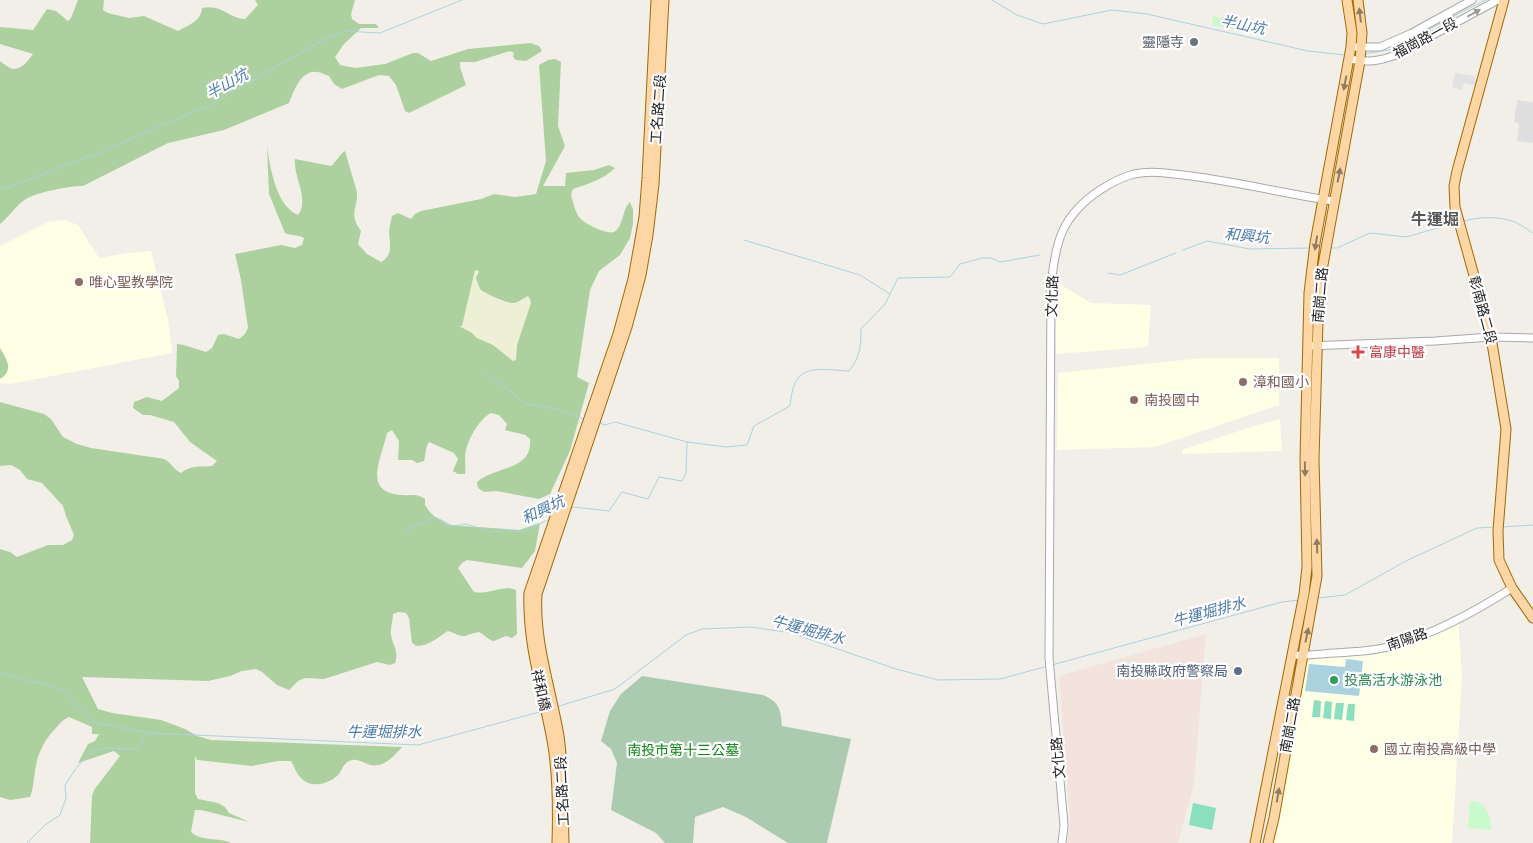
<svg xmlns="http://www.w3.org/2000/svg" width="1533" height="843" viewBox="0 0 1533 843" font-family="'Nunito Sans','Noto Sans TC',sans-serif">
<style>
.residential{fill:#e0dfdf}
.education{fill:#ffffe5}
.military{fill:#f3e3dd}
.farmland{fill:#eef0d5}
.forest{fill:#add19e;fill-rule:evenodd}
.cemetery{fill:#aacbaf}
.park{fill:#c8facc}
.pitch{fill:#88e0be}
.parking{fill:#e2e2e2}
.water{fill:#aad3df}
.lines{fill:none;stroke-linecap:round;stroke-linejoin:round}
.stream{stroke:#aad3df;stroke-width:1}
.minor-casing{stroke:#a9a9a9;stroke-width:9}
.major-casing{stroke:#a06b00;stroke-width:11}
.minor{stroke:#fff;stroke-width:7}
.major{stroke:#fcd6a4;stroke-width:9}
.oneway{fill:#9c9c9c}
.oneway2{fill:#8f7c63}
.worship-dot{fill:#6b7280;stroke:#fff;stroke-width:2}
.education-dot{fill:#8d6e63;stroke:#fff;stroke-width:2}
.health-dot{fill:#e0444e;stroke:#fff;stroke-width:2}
.service-dot{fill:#5c6f8a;stroke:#fff;stroke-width:2}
.leisure-dot{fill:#2e9e5b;stroke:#fff;stroke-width:2}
.labels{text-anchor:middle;stroke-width:4.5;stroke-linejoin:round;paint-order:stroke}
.street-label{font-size:14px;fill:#222;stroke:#fff}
.worship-label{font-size:14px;fill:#5b616d;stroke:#fff;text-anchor:end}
.education-label{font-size:14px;fill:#785e54;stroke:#fff;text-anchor:start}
.health-label{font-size:14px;fill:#be3a42;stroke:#fff;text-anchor:start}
.service-label{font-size:14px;fill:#4e5e75;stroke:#fff;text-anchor:end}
.leisure-label{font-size:14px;fill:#27864d;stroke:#fff;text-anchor:start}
.park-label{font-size:14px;fill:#0c8416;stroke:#fff}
.water-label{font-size:15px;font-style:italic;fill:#4a7aab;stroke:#fff}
.quarter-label{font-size:16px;font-weight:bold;fill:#555;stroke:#fff}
</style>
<rect width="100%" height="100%" fill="#f2efe9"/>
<path class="residential" d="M1517,100L1533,102V143L1517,141L1519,123L1514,122Z"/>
<path class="education" d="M64,220L78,225L99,258L128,253L151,251L168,320L172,353L10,384L0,383V246L48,222Z
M1056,282L1091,303L1151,305L1148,347L1056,354Z
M1203,358H1279V405L1155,447L1057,450L1058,373Z
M1280,419L1282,451L1183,454L1182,450L1254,426Z
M1458,620L1462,675L1452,843H1273L1307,660L1391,651Z"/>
<path class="military" d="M1206,634L1194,784L1178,843H1067L1070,821L1059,676Z"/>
<path class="farmland" d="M475,270L479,271L476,275L478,286L494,298L512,303L528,296L530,299L531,303L517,345L516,360L513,361L493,345L477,338L472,333L458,325L461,326Z"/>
<path class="forest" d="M78,0H104L103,10L108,13L129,18L144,16L178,31C189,25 201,21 202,8C223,4 229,19 245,19L258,5L255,0H355L351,14L352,19L359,24H376L379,28H361L344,44L335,57L340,65L355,68L385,64L413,53H418L431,61L468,49L530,43L539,46L542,51L526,61L516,60L513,57L514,53L510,51L475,62H460V67L466,85L409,113L405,111L396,85L389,76L379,75L342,89L334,84L329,76C325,75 321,72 317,72C301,70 294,91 289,103L224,130L168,143L83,186C70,186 37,192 26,199C16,205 9,217 0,224V61C3,63 6,66 10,68C20,72 28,61 33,54L0,44V27L33,30L47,9L56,11L68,21L71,18Z
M555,59L561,62L558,126L565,146L543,186H565L566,173L594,170L609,165L615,168C604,179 588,184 573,189L571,195C573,202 575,211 579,217C583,223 607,235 614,232C624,226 622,209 630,202L633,209V224L630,238L620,255L599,271L590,290L577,377L589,383L570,451L550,494L539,499L496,491L484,492L478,488L477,482C495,466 533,471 530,439L525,435L505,430L507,424L499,415L491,413C478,420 466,442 465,457C465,463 466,468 465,474H458L453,471L458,459L454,453L429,442C425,448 426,454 424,461L417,463L412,460H398L399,441L392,430L387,433C382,457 361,493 402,495C411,496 416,493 425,499V505L429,511L435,517L449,525L519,530L540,523L535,551L522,568L467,560L462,563L458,568L474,592C489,595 503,584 516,590L517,634L512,638L506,636L494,641C488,640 485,635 479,632C460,636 469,639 448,631C438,637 429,646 417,646L412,643L409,618L406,613L399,612L393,614C393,621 390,628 391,635C393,646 399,651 395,663L390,665L377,662L324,679L305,678L298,681L289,690L277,685L262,672L256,669L242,671L230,676L208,681L82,677L98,709L112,713L161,720L185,729L197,736L211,740L402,747C394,756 384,768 370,765C364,763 359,759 352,760C344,762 343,768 339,774C330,784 311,789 301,778C296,773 294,766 291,761H278L252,766L197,760L195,756V793L198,799L218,803L225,807L229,813L249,822L201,810H195L191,832C202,842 218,837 232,843H90L92,796L94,790L120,756L114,751L78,763L88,744L95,741L99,734H92V727L69,717C62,720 59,725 54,730C41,744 36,759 34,778C33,785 33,790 30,797L10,800L0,797V549L10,552L17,557L48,545H63L72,540L74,535L66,516L63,506L42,483L27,479L20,470L11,465L0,466V402L44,414L51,419L63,437L77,444L91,448L158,458C170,458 171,468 181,473C190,465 201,467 212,466L217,461L190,442L174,422L150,415H143L133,408L134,402L147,397L162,401L179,388V381L176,376L177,344L184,345L206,352L212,348L218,335L224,334L239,339L245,334L248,328L241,280L235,254L281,245L295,248L302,245L304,238C297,234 292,236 285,233L269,194L267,146C270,167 276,206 298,215C310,199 293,177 295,159L331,166C337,161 339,155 345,151L357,192C358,209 348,213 361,231L358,244L367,254L381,262C393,255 390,245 389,233C389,227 391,222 392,216L398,213L411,219L415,214L421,211L481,199L494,194L515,197L536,194L546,161L539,65L548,60ZM475,270L479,271L476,278L480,289C484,293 506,303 513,303C518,303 524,298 528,296L530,299L531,303L517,345L516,360L513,361L493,345L477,338L472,333L459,326H462Z
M0,348C7,359 14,371 0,379Z"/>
<path class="cemetery" d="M642,676L763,695C779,702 781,709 782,726L851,739L827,843H788L746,817L723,807L695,817L693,843H665L656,833L611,810L617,763L611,749L601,741L610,711L621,694Z"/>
<path class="park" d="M1213,16L1247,26L1245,32L1212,25Z
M1474,801C1488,805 1491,817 1491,830L1468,828L1470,803Z"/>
<path class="pitch" d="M1314,700L1321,701L1320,717H1312Z
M1325,701L1332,702L1331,719L1323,718Z
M1336,703H1344L1342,720L1334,719Z
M1348,704H1355L1354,721L1346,720Z
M1193,803L1216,808L1212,830L1189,825Z"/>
<path class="parking" d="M1455,73L1474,76L1478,86L1464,83L1462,90L1452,87Z"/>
<path class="water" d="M1346,659L1363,661L1359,696L1305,691L1309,664L1345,667Z"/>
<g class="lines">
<path class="stream" d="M992,0L1017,15L1043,24L1112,10L1147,14L1308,51L1345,55
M1364,54L1389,50L1485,0
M0,189L7,188L103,151L214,103L319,42L345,31L380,33L462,0
M1464,221C1478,217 1498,216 1512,221C1519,223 1526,229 1533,233
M744,240L860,275L890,294
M1330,248H1337L1370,233L1406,237L1455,223
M1183,250L1207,241L1250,249L1310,248
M1108,273L1120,275L1176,253
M484,374L508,389L526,404L561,410L586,420
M599,423L605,425L615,422L687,442L726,447L747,445L754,426L790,406C791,398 792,389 795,383C804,363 833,371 849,371C860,357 861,346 861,329L885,304L898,278L950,277L960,264L982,258H991L1000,262L1040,255
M569,509L574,507L609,511L622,492L648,499L659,477L682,481L686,473L687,442
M1502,527L1533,525
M403,531L435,517L453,526L467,524L490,532L507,530L522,532L550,519
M1318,598L1345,595L1406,561L1477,528L1495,527
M1052,665L1282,602L1299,600
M0,673L61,689L93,722L150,733L418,745L543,711
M556,707L615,689L686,635L702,629L751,627L791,633L896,669L938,680L1000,679L1048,666
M27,843L45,825L60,815L66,798L65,785L77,767L92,751L105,748L137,749L146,734"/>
<g class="minor-casing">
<path id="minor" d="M1351,47H1380L1412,33L1472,0
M1350,59C1367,63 1379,61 1396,55L1498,0
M1308,346L1435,341L1491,337L1533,338
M1292,655C1306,656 1320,654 1334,653C1354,652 1376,651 1395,645C1436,633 1476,611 1512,588
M1062,843L1064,825L1049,658L1051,287C1055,243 1061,216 1100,190C1111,183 1122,177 1134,174C1153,170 1173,174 1191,176C1239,182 1286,194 1334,201"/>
</g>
<g class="major-casing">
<path id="major" d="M1504,0L1457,171L1454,186L1455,207L1491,337L1506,429L1498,531L1499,560L1512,588L1533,618
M557,843C558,810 558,773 552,740C543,691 527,644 529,593L618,334L633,279L644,217L647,178L656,0
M564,843C563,808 564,772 559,736C551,689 534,641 537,594L627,327L641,275L648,235L654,184L664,0
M1255,843L1304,594L1307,567L1305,459L1309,293L1315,243L1351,47L1352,33L1347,0
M1268,843L1274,818L1317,576L1314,459L1319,287L1360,61L1362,33L1358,0"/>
</g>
<use href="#minor" class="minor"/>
<use href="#major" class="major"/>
</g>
<defs><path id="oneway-solid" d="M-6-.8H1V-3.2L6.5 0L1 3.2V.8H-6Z" transform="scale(1.25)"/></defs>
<use class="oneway" href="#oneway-solid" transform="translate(1474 13) rotate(-29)"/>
<g class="oneway2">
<use href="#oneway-solid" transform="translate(1360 15) rotate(-97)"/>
<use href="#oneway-solid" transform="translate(1345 83) rotate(101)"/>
<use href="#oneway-solid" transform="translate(1339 175) rotate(-79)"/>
<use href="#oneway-solid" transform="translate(1316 243) rotate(99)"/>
<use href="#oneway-solid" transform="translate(1305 469) rotate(89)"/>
<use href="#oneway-solid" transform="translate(1317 546) rotate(-92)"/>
<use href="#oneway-solid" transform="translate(1307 635) rotate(-78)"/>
<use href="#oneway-solid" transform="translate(1278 795) rotate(-80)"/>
</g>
<circle class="worship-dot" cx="1194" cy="42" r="5"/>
<g class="education-dot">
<circle cx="79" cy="282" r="5"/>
<circle cx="1243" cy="382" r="5"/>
<circle cx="1134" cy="400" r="5"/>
<circle cx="1374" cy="749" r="5"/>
</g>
<path class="health-dot" d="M1355.5 344.5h5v5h5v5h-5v5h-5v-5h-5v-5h5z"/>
<circle class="service-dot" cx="1238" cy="671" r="5"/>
<circle class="leisure-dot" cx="1334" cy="680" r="5"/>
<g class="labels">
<g class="street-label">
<text transform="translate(1425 38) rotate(-28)" y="5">福崗路一段</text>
<text transform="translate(658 109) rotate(-86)" y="5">工名路二段</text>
<text transform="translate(1320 295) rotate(-85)" y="5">南崗二路</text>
<text transform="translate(1052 296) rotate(-88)" y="5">文化路</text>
<text transform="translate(1483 310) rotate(75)" y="5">彰南路二段</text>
<text transform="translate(1407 639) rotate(-19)" y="5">南陽路</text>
<text transform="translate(541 690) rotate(77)" y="5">祥和橋</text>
<text transform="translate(1290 725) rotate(-80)" y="5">南崗二路</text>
<text transform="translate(1058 758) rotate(-95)" y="5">文化路</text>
<text transform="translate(562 791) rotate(-93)" y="5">工名路二段</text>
</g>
<g class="worship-label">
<text x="1184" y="47">靈隱寺</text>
</g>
<g class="education-label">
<text x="89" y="287">唯心聖教學院</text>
<text x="1253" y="387">漳和國小</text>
<text x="1144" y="405">南投國中</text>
<text x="1384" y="754">國立南投高級中學</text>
</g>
<g class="health-label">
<text x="1369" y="357">富康中醫</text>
</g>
<g class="service-label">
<text x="1228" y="676">南投縣政府警察局</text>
</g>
<g class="leisure-label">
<text x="1344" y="685">投高活水游泳池</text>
</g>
<g class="park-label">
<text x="683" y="755">南投市第十三公墓</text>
</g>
<g class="water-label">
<text transform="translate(1243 25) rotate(11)" y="5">半山坑</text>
<text transform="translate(227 84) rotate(-29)" y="5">半山坑</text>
<text transform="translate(1247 236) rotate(5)" y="5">和興坑</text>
<text transform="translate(543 510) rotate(-25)" y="5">和興坑</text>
<text transform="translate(1209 612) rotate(-15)" y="5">牛運堀排水</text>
<text transform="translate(808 630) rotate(15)" y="5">牛運堀排水</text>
<text x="384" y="737">牛運堀排水</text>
</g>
<g class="quarter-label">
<text x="1435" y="225">牛運堀</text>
</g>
</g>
</svg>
